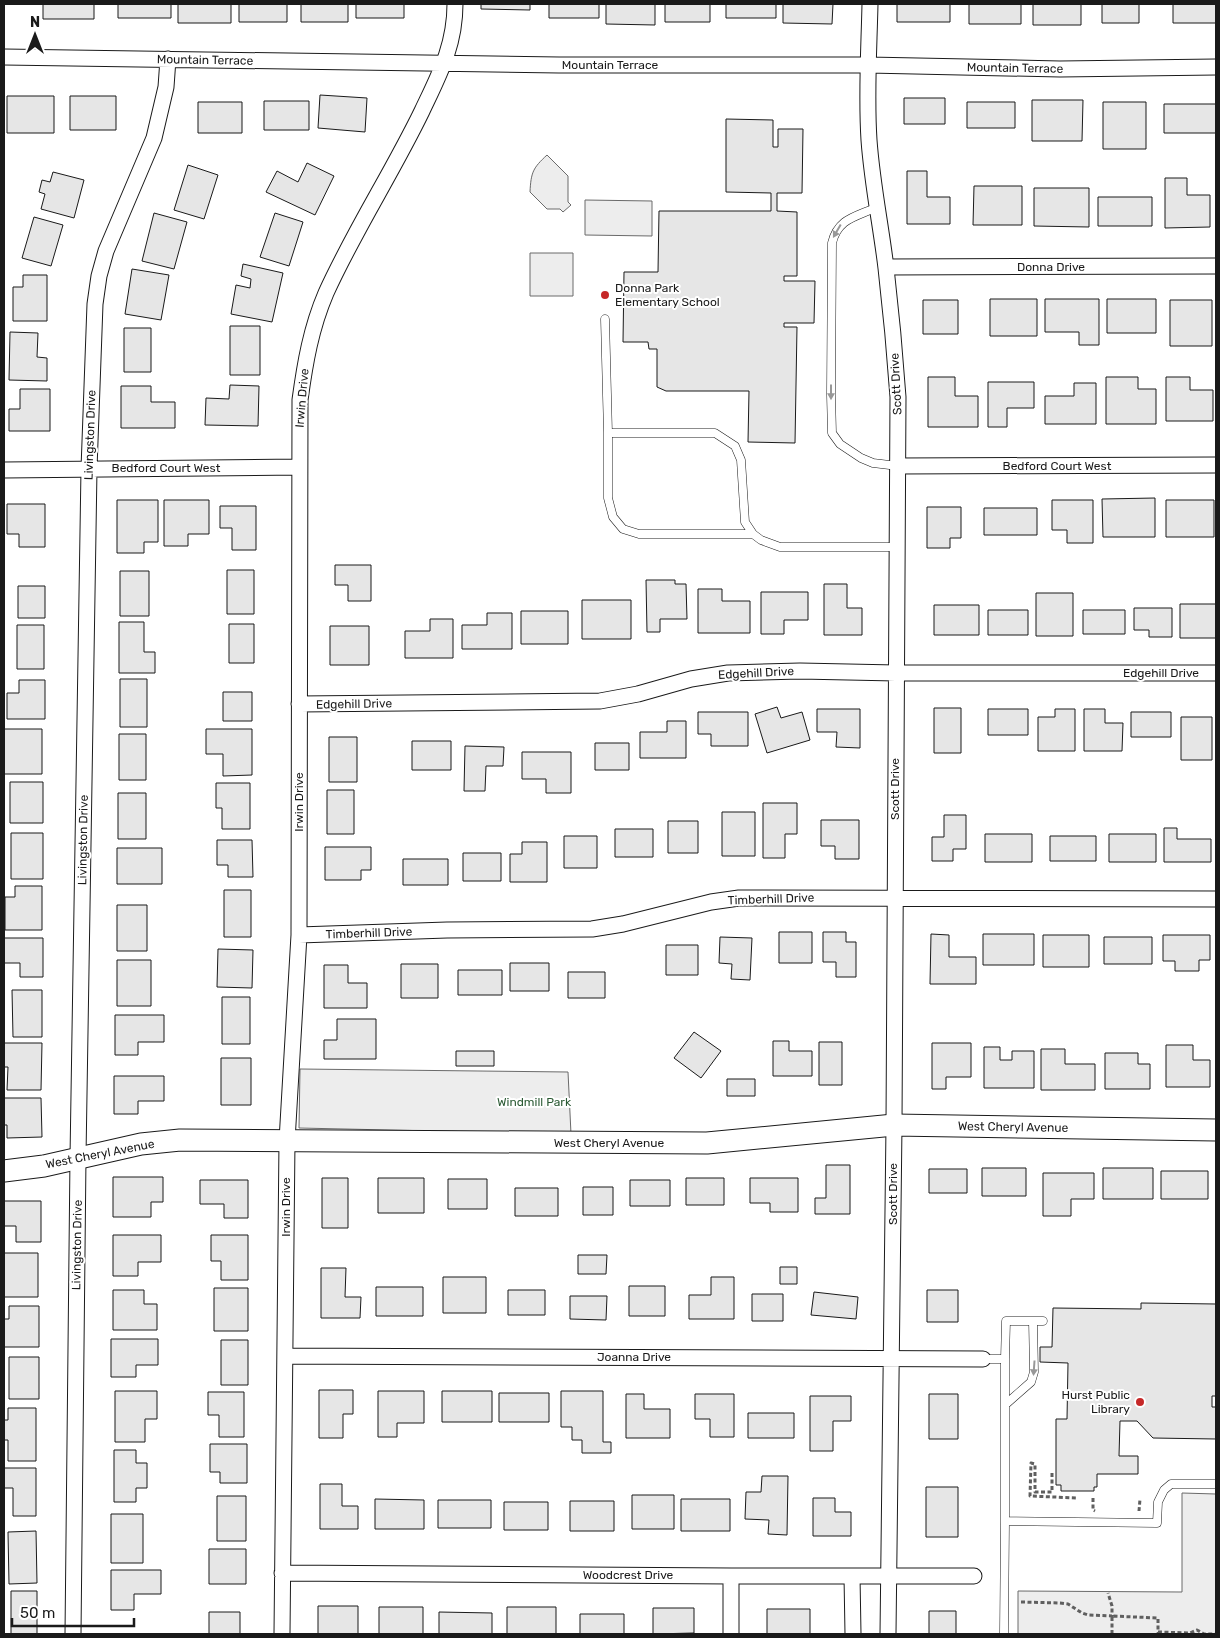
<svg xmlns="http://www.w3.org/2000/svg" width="1220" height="1638" viewBox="0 0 1220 1638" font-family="Rubik,sans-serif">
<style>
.green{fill:#ededed;stroke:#6a6a6a}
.building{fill:#e6e6e6;stroke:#1a1a1a}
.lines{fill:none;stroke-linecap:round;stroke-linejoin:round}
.lane-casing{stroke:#1a1a1a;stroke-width:9}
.street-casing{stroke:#1a1a1a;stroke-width:17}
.secondary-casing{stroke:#1a1a1a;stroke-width:23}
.path{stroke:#5f5f5f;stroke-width:3;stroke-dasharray:4 2.5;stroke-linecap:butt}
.lane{stroke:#fff;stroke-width:8}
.street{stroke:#fff;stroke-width:15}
.secondary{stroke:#fff;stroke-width:21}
.oneway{fill:#989898}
.poi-dot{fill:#c62828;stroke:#fff;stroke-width:2}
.labels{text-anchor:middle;stroke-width:4;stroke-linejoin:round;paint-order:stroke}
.street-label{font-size:12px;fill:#1a1a1a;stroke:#fff}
.poi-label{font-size:12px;fill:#1a1a1a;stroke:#fff;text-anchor:start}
.park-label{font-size:12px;fill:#2b5a34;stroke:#fff}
</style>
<rect width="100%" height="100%" fill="#fff"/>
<path class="green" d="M547,155L568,176V202L571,205L563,212L560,209H547L530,192C531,172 533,168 547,155Z
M585,200L652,201V236L585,235Z
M530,253H573V296H530Z
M300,1069L568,1072L571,1134L299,1128Z
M1182,1493L1216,1494V1634H1018V1591L1182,1592Z"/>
<path class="building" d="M43,4H94V19H43Z
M118,4H171V18H118Z
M178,4H231V23H178Z
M239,4H287V22H239Z
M301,4H348V22H301Z
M356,4H404V18H356Z
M481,4H530V10L481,9Z
M549,4H599V18H549Z
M606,4H655V25L606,24Z
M665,4H710V22H665Z
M726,4H776V18H726Z
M783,4H833L832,24L783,23Z
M897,4H950V22H897Z
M969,4H1021V24H969Z
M1033,4H1081V25H1033Z
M1102,4H1139V23H1102Z
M1173,4H1216V23H1173Z
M320,95L367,98L365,132L318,128Z
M7,96H54V133H7Z
M70,96H116V130H70Z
M904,98H945V124H904Z
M1032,100H1083L1082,141H1032Z
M264,101H309V130H264Z
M198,102H242V133H198Z
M967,102H1015V128H967Z
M1103,102H1146V149H1103Z
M1164,104H1216V133H1164Z
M726,119L773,120V147H778V129H803L802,193H777V211L797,212V276H784V281H815L814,323H784V327H797L795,443L748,442L749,391H666L657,387V349H649L648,342H623L624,272H658L659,211H771V193L726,192Z
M307,163L334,176L315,215L266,192L277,171L298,182Z
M188,165L218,175L204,219L174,210Z
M907,171H927V197H950V224H907Z
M53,172L84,180L74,218L41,209L45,194L39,192L42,180L50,182Z
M1165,178H1187V195H1210V227L1165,228Z
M974,186H1022V225H973Z
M1034,188H1089V227L1034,226Z
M1098,197H1152V226H1098Z
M154,213L187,222L174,269L142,261Z
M275,213L303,222L289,266L260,257Z
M34,217L63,225L51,266L22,258Z
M243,264L283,273L272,322L231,314L236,285L250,288L251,279L241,276Z
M132,269L169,275L161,320L125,314Z
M23,275H47V321H13V287H23Z
M990,299H1037V336H990Z
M1045,299H1099V345H1079V332H1045Z
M1107,299H1156V333H1107Z
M923,300H958V334H923Z
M1170,300H1212V346H1170Z
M230,326H260V375H230Z
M124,328H151V372H124Z
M10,332L38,333L37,357L47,358V381L9,380Z
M928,377H955V396H978V427H928Z
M1106,377H1138V389H1156V424H1106Z
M1166,377H1190V390H1213V421H1166Z
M988,382H1034V408H1007V427H988Z
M1074,383H1096V424H1045V396H1074Z
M230,385L259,386L258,426L205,425L206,398L229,399Z
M121,386H151V402H175V428H121Z
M20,389H50V431H9V409H20Z
M1155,498V537H1103L1102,499Z
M117,500H158V542H144V553H117Z
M164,500H209V534H188V546H164Z
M1052,500H1093V543H1067V530H1052Z
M1166,500H1214V537H1166Z
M7,504H45V547H19V534H7Z
M220,506H256V550H232V528H220Z
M927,507H961V538H950V548H927Z
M984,508H1037V535H984Z
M335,565H371V601H348V585H335Z
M227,570H254V614H227Z
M120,571H149V616H120Z
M646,580H675V584H686L687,619H660V632H647Z
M824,584H847V608H862V635H824Z
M18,586H45V618H18Z
M698,589H722V601H750V633H698Z
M761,592H808V620H784V634H761Z
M1036,593H1073V636H1036Z
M582,600H631V639H582Z
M1180,604H1216V638H1180Z
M934,605H979V635H934Z
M1134,608H1172V637H1149V630H1134Z
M988,610H1028V635H988Z
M1083,610H1125V634H1083Z
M521,611H568V644H521Z
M487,613H512V649H462V625H487Z
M430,619H453V658H405V631H430Z
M119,622H144V652H155V673H119Z
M229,624H254V663H229Z
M17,625H44V669H17Z
M330,626H369V665H330Z
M120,679H147V727H120Z
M19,680H45V719H7V693H19Z
M223,692H252V721H223Z
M777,707L781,718L802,712L810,740L767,753L755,714Z
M934,708H961V753H934Z
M817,709H860V748L836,747L837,732H817Z
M988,709H1028V735H988Z
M1055,709H1075V751H1038V717H1055Z
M1084,709H1105V723H1123L1122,751H1084Z
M698,712H748V746H711V734H698Z
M1131,712H1171V737H1131Z
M1181,717H1212V760H1181Z
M667,721H686V758H640V732H667Z
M4,729H42V774H4Z
M206,729H252V775L223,776V754H206Z
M119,734H146V780H119Z
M329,737H357V782H329Z
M412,741H451V770H412Z
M595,743H629V770H595Z
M465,746L504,747L503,766H486L485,791H464Z
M522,752H571V793H546V779H522Z
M10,782H43V823H10Z
M216,783H250V829H222V808H216Z
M327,790H354V834H327Z
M118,793H146V839H118Z
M763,803H797V834H785V858H763Z
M722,812H755V856H722Z
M944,815H966V849H953V861H932V837H944Z
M821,820H859V859H835V846H821Z
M668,821H698V853H668Z
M1164,828H1177V839H1211V862H1164Z
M615,829H653V857H615Z
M11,833H43V879H11Z
M985,834H1032V862H985Z
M1109,834H1156V862H1109Z
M564,836H597V868H564Z
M1050,836H1096V861H1050Z
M217,840H252L253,877H228V865H217Z
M522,842H547V882H510V854H522Z
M325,847H371V870H361V880H325Z
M117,848H162V884H117Z
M463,853H501V881H463Z
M403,859H448V885H403Z
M15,886H42V930H5V897H15Z
M224,890H251V937H224Z
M117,905H147V951H117Z
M779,932H812V963H779Z
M823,932H846V942H856V977H836V962H823Z
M931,934L949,935V957H976V984H930Z
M983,934H1034V965H983Z
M1043,935H1089V967H1043Z
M1163,935H1210V960H1199V971H1175V961H1163Z
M720,937L752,938L750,980L731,979L732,964L719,963Z
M1104,937H1152V964H1104Z
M4,938H43V977H20V963H4Z
M666,945H698V975H666Z
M218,949L253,950L252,988L217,987Z
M117,960H151V1006H117Z
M510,963H549V991H510Z
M401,964H438V998H401Z
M324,965H348V983H367V1008H324Z
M458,970H502V995H458Z
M568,972H605V998H568Z
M12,990H42V1037H13Z
M222,997H250V1044H222Z
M115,1015H164V1042H138V1055H115Z
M337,1019H376V1059H324V1040H337Z
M694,1032L721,1051L701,1078L674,1058Z
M773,1041H789V1051H812V1076H773Z
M819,1042H842V1085H819Z
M4,1043H42L41,1090H7L8,1067H4Z
M932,1043H971V1077H946V1089H932Z
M1166,1045H1193V1060H1210V1087H1166Z
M984,1047H1000V1060H1012V1051H1034V1088H984Z
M1041,1049H1065V1064H1095V1090H1041Z
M456,1051H494V1066H456Z
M1105,1053H1138V1064H1150V1089H1105Z
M221,1058H251V1105H221Z
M114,1076H164V1101H138V1114H114Z
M727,1079H755V1096H727Z
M4,1098H41L42,1137L7,1138V1125H4Z
M826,1165H850V1214H815V1198H826Z
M982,1168H1026V1196H982Z
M1103,1168H1153V1199H1103Z
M929,1169H967V1193H929Z
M1161,1171H1208V1199H1161Z
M1043,1173H1094V1199H1071V1216H1043Z
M113,1177H163V1202H151V1217H113Z
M322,1178H348V1228H322Z
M378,1178H424V1213H378Z
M686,1178H724V1205H686Z
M750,1178H798V1212H770V1203H750Z
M448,1179H487V1209H448Z
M200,1180H248V1218H224V1204H200Z
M630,1180H670V1206H630Z
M583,1187H613V1215H583Z
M515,1188H558V1216H515Z
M4,1201H41V1242H16V1226H4Z
M113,1235H161V1262H138V1276H113Z
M211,1235H248V1280H221V1261H211Z
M4,1253H38V1297H4Z
M578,1255H607L606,1274H578Z
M780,1267H797V1284H780Z
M321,1268H346L345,1297H361L360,1318H321Z
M443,1277H486V1313H443Z
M711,1277H734V1319H689V1295H711Z
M629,1286H665V1316H629Z
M376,1287H423V1316H376Z
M214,1288H248V1331H214Z
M113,1290H144V1304H157V1330H113Z
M508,1290H545V1315H508Z
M927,1290H958V1322H927Z
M814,1292L858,1297L856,1319L811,1315Z
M752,1294H783V1321H752Z
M570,1296H607L606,1320L570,1319Z
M1141,1303L1216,1304V1396H1212V1407H1216V1439L1153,1438L1137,1421H1120L1119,1456H1138V1474H1097V1487H1094V1491H1061V1485H1056V1419H1067L1068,1363L1040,1362V1347H1052L1053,1308L1141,1309Z
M9,1306H39V1347H4V1319H9Z
M111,1339H158V1365H136V1377H111Z
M221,1340H248V1385H221Z
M9,1357H39V1399H9Z
M319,1390H353V1414H343V1438H319Z
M115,1391H157V1419H145V1442H115Z
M378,1391H424V1423H397V1437H378Z
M442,1391H492V1422H442Z
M561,1391H603V1442H611V1453H582V1440H572V1427H561Z
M208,1392H244V1437H219V1415H208Z
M499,1393H549V1422H499Z
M626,1394H644V1409H670V1438H626Z
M695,1394H734V1437H710V1419H695Z
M929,1394H958V1439H929Z
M810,1396H851V1421H833V1451H810Z
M8,1408H36V1461H8V1440H4V1420H8Z
M748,1413H794V1438H748Z
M210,1444H247V1483H220V1472H210Z
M114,1450H136V1463H147V1488H136V1502H114Z
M4,1468H36V1516H13V1488H4Z
M762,1476H788L787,1535L768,1534L769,1520L745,1519L746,1492H761Z
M320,1484H342V1506H358V1529H320Z
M926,1487H958V1537H926Z
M632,1495H674V1529H632Z
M217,1496H246V1541H217Z
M813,1498H835V1512H851V1536H813Z
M375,1499L424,1500V1529H375Z
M681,1499H730V1531H681Z
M438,1500H491V1528H438Z
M570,1501H614V1531H570Z
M504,1502H548V1530H504Z
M111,1514H143V1563H111Z
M36,1531L37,1583L9,1584L8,1532Z
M209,1549H246V1584H209Z
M111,1570H161V1594H134V1610H111Z
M11,1591H37V1634H11Z
M318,1606H358V1634H318Z
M379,1607H423V1634H379Z
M507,1607H556V1634H507Z
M653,1608H694V1633L653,1634Z
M767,1609H810V1634H767Z
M929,1611H956V1634H929Z
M209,1612H240V1634H209Z
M439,1612L492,1613V1634H439Z
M580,1614H624V1634H580Z"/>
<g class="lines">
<g class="lane-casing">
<path id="lane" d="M877,207C856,217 838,218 832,243L831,395L832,433L840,444L861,458L873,463L898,466
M605,319L608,433V498L613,517L623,529L639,534H753
M608,433H715L735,446L741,460L745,522L753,534L761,540L780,547H898
M983,1359H1005V1521L1157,1523L1158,1502L1164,1490L1171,1484H1216
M1005,1359L1006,1321H1043
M1006,1404L1031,1382L1034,1372L1033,1321
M1004,1634L1005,1521"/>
</g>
<g class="street-casing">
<path id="street" d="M870,4C869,49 866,95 869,140C872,183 881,226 886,268C891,311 895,354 898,397L894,1125L888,1634
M4,57L559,65H868L1060,69L1216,67
M886,267L1216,266
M898,466L1216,465
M4,470L299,467
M299,704L600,701L638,694L691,679L728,673L800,671L896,673H1216
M299,935L447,930L592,929L623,924L711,902L739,898L1216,899
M285,1356L983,1359
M282,1573L731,1576H974
M731,1576V1634
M852,1576L853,1634
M73,1634L78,1157L89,469L95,304L99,276L106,251L154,138L166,87L168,59
M282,1634L287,1141L299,935L300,400C305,363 311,328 326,293C354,231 392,173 422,111C439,75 455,46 455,4"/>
</g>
<g class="secondary-casing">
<path id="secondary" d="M4,1171L44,1166L141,1144L180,1140L707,1143L894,1125L1216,1130"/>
</g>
<path class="path" d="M1052,1473V1492H1035V1464L1031,1463L1030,1496L1077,1498
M1093,1498V1510L1095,1511
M1139,1511L1140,1499
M1021,1602L1060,1603L1068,1604L1082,1613L1088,1615L1112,1616V1606L1108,1593
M1112,1634V1616L1158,1618V1632L1190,1633L1197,1630L1204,1634H1216"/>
<use href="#lane" class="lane"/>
<use href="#street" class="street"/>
<use href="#secondary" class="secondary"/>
</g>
<defs><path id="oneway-solid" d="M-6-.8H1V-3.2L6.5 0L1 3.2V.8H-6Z" transform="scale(1.25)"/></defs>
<g class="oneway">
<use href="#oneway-solid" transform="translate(837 231) rotate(120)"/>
<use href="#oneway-solid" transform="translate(831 392) rotate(90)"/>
<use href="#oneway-solid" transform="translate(1034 1368) rotate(94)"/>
</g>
<g class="poi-dot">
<circle cx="605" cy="295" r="5"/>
<circle cx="1140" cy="1402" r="5"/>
</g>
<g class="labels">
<g class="street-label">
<text transform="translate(205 60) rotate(1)" y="4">Mountain Terrace</text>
<text x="610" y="69">Mountain Terrace</text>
<text transform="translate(1015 68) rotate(1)" y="4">Mountain Terrace</text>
<text x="1051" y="271">Donna Drive</text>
<text transform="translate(896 384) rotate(-93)" y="4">Scott Drive</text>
<text transform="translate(302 398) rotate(-85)" y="4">Irwin Drive</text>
<text transform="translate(90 435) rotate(-88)" y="4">Livingston Drive</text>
<text x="1057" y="470">Bedford Court West</text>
<text x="166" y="472">Bedford Court West</text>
<text transform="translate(756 673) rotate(-3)" y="4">Edgehill Drive</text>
<text x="1161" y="677">Edgehill Drive</text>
<text transform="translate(354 704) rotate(-1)" y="4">Edgehill Drive</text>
<text transform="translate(895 789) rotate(-90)" y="4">Scott Drive</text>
<text transform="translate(299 802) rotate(-90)" y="4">Irwin Drive</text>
<text transform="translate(83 840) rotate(-89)" y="4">Livingston Drive</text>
<text transform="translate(771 899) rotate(-2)" y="4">Timberhill Drive</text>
<text transform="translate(369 933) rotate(-2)" y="4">Timberhill Drive</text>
<text transform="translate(1013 1127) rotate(1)" y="4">West Cheryl Avenue</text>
<text x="609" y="1147">West Cheryl Avenue</text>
<text transform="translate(100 1154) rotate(-11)" y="4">West Cheryl Avenue</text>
<text transform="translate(893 1194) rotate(-90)" y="4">Scott Drive</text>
<text transform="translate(286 1207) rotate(-90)" y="4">Irwin Drive</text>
<text transform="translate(77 1245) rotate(-89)" y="4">Livingston Drive</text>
<text x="634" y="1361">Joanna Drive</text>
<text x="628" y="1579">Woodcrest Drive</text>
</g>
<g class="poi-label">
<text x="615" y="292">Donna Park<tspan x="615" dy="14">Elementary School</tspan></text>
<text x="1130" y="1399" text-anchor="end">Hurst Public<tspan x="1130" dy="14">Library</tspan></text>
</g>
<g class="park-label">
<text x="534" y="1106">Windmill Park</text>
</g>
</g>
<rect width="1220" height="1638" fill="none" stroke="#1a1a1a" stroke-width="10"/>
<g transform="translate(35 35)" stroke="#ffffff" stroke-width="4" paint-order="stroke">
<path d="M0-4L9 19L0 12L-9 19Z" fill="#1a1a1a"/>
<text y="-8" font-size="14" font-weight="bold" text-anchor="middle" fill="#1a1a1a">N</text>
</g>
<path d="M12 1618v8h122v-8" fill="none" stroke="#1a1a1a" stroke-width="2.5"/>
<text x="20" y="1618" font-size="15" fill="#1a1a1a" stroke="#ffffff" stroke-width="4" paint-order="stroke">50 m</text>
</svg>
